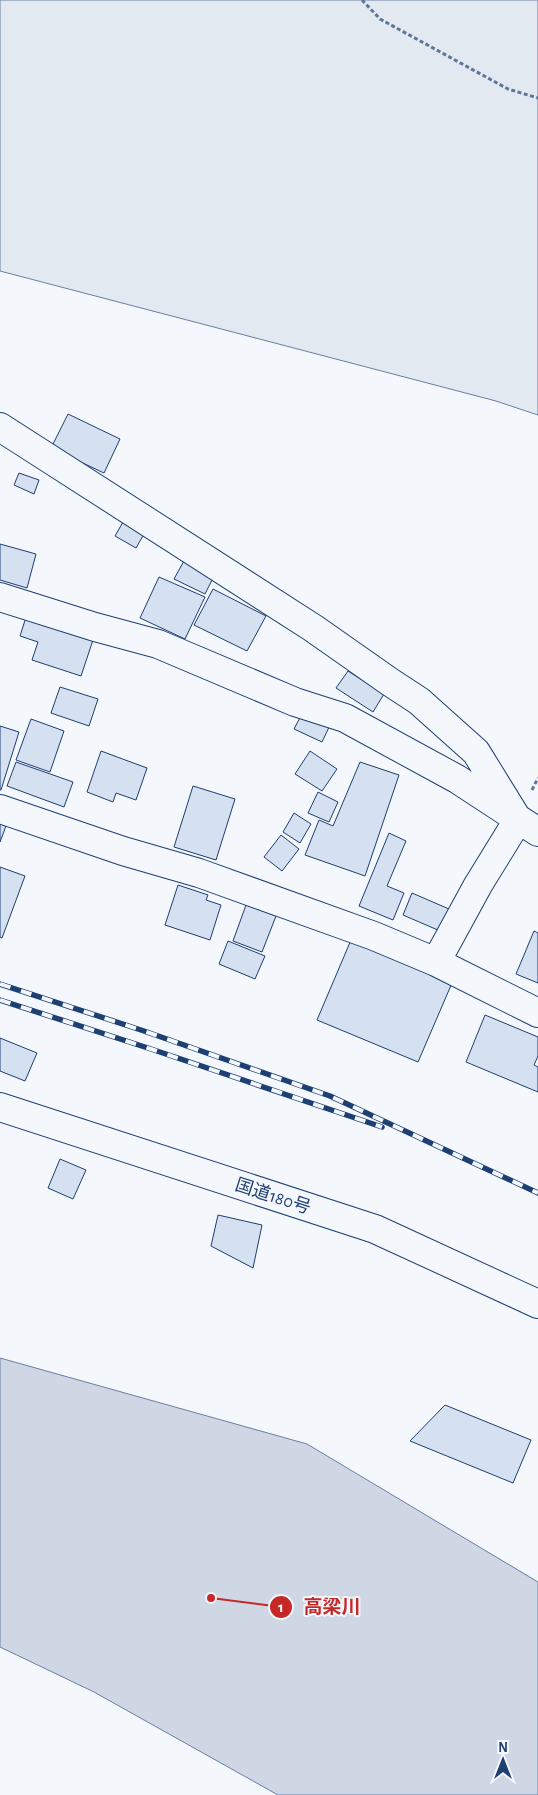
<svg xmlns="http://www.w3.org/2000/svg" width="538" height="1795" viewBox="0 0 538 1795" font-family="'Alegreya Sans','Noto Sans JP',sans-serif">
<style>
.green{fill:#e3e9f0;stroke:#687fa3}
.water{fill:#cfd7e4;stroke:#687fa3}
.building{fill:#d5e0f0;stroke:#1d3f73}
.lines{fill:none;stroke-linecap:round;stroke-linejoin:round}
.minor-casing{stroke:#1d3f73;stroke-width:30}
.highway-casing{stroke:#1d3f73;stroke-width:30}
.path{stroke:#5e769c;stroke-width:3;stroke-dasharray:4 2.5;stroke-linecap:butt}
.minor{stroke:#f4f7fb;stroke-width:28}
.highway{stroke:#f4f7fb;stroke-width:28}
.rail-casing{stroke:#1d3f73;stroke-width:5.5}
.rail{stroke:#f4f7fb;stroke-width:4;stroke-dasharray:11;stroke-linecap:butt}
.labels{text-anchor:middle;stroke-width:4;stroke-linejoin:round;paint-order:stroke}
.street-label{font-size:18px;fill:#1d3f73;stroke:#f4f7fb}
.leader{fill:none;stroke:#c62828;stroke-width:2}
.callout-dot{fill:#c62828;stroke:#f4f7fb;stroke-width:2}
.mark-label{font-size:15px;text-anchor:middle;font-weight:bold;fill:#fff}
.callout-label{font-size:19px;text-anchor:middle;font-weight:bold;fill:#c62828;stroke:#f4f7fb;stroke-width:4;stroke-linejoin:round;paint-order:stroke}
</style>
<rect width="100%" height="100%" fill="#f4f7fb"/>
<path class="green" d="M0,0H538V415L496,401L0,271Z"/>
<path class="water" d="M0,1358L307,1444L538,1582V1795H278L94,1692L0,1647Z"/>
<path class="building" d="M68,414L120,439L104,473L51,448Z
M19,473L39,480L34,494L14,485Z
M123,522L144,534L136,548L115,536Z
M0,544L36,554L27,588L0,580Z
M185,559L215,574L205,594L174,579Z
M159,577L205,597L185,639L140,618Z
M213,589L266,616L247,651L194,625Z
M27,614L94,637L81,676L32,660L38,642L20,636Z
M348,671L384,694L373,712L336,688Z
M60,687L98,699L89,726L51,713Z
M304,710L331,723L322,742L294,729Z
M31,719L64,731L50,772L16,760Z
M0,726L19,732L1,790H0Z
M101,751L147,768L136,800L116,793L113,802L87,792Z
M310,751L337,769L322,791L295,774Z
M16,762L73,782L64,807L7,786Z
M360,762L399,775L365,876L305,855L319,820L333,826Z
M193,786L235,799L216,860L174,847Z
M318,792L338,802L329,822L308,813Z
M294,813L311,824L300,843L283,832Z
M0,824L6,826L0,842Z
M389,833L406,841L387,886L404,893L393,920L359,906Z
M281,835L299,849L282,871L264,857Z
M0,867L25,876L2,938L0,937Z
M178,885L208,895L206,900L221,905L210,940L165,925Z
M412,893L449,909L440,931L403,915Z
M246,905L276,916L262,952L233,941Z
M534,931L538,933V983L516,974Z
M351,940L452,983L418,1062L317,1020Z
M228,941L265,956L255,979L219,964Z
M485,1015L538,1037V1056L534,1065L538,1067V1092L466,1062Z
M0,1038L37,1053L25,1081L0,1071Z
M60,1159L86,1170L73,1199L48,1188Z
M218,1215L262,1225L253,1268L211,1246Z
M445,1405L531,1440L513,1483L410,1441Z"/>
<g class="lines">
<g class="minor-casing">
<path id="minor" d="M0,427L313,628L390,682L419,701L476,752L518,820
M0,597L95,627L158,644L295,702L345,718L457,779L538,832
M0,809L123,851L199,873L374,936L436,962L538,1013
M436,962L478,885L518,820"/>
</g>
<g class="highway-casing">
<path id="highway" d="M0,1107L375,1229L538,1304"/>
</g>
<path class="path" d="M362,0L380,19L508,89L538,98
M532,790L538,778"/>
<use href="#minor" class="minor"/>
<use href="#highway" class="highway"/>
<g class="rail-casing">
<path id="rail" d="M0,984L141,1030L330,1096L538,1193
M0,1000L151,1049L382,1127"/>
</g>
<use href="#rail" class="rail"/>
</g>
<g class="labels">
<g class="street-label">
<text transform="translate(273 1196) rotate(18)" y="6">国道180号</text>
</g>
</g>
<path class="leader" d="M211 1598L281 1607"/>
<g class="callout-dot">
<circle cx="211" cy="1598" r="5"/>
<circle cx="281" cy="1607" r="12"/>
</g>
<g class="mark-label">
<text x="281" y="1612">1</text>
</g>
<g class="callout-label">
<text x="332" y="1613">高梁川</text>
</g>
<g transform="translate(503 1760)" stroke="#f4f7fb" stroke-width="4" paint-order="stroke">
<path d="M0-4L9 19L0 12L-9 19Z" fill="#1d3f73"/>
<text y="-8" font-size="14" font-weight="bold" text-anchor="middle" fill="#1d3f73">N</text>
</g>
</svg>
